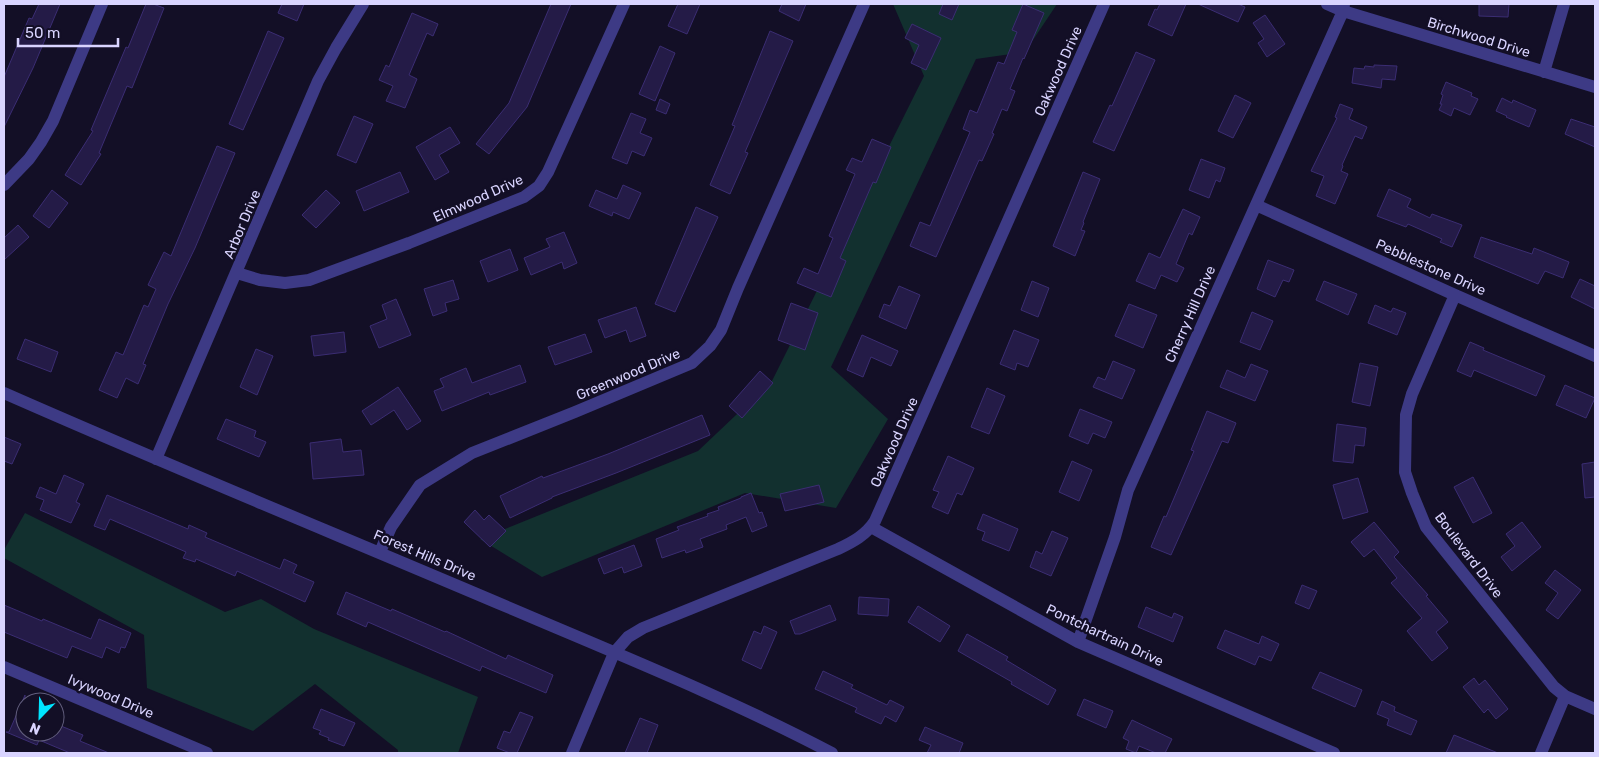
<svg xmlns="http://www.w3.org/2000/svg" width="1599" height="757" viewBox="0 0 1599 757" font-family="Rubik,sans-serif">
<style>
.green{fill:#12302f}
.building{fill:#241b47;stroke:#3b2d73}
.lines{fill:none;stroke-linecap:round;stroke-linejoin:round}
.minor{stroke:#3d3a85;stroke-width:12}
.labels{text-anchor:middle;stroke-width:5;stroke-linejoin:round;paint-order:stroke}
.street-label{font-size:14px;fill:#d9d4ff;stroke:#130f26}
</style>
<rect width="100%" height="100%" fill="#130f26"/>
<path class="green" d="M893,4H1057L1025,52L976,59L831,367L888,419L836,508L745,493L542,577L480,539L698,451L772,381L924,76Z
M25,513L225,612L261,599L314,629L478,697L458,753H398V750L315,684L253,731L147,688L144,635L4,558V550Z"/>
<path class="building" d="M39,4H60L33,68L4,127V77L29,18L32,19Z
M146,4H153L164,8L132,88L127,86L99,153L101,154L81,185L65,175L93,131L91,130L126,47L128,48Z
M282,4H304L297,21L278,13Z
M551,4H571L527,107L489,154L476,144L509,103Z
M678,4H700L687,34L668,26Z
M782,4H806L799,21L779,11Z
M943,4H959L952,20L939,14Z
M1023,4L1044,13L1024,59L1023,58L1010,89L1015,91L1007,111L1002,109L992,133L994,134L982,161L979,160L936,257L910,246L920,222L930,226L970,132L963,129L970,110L977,113L998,62L1004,64L1017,32L1012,30Z
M1160,4H1186L1172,36L1148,25L1155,9L1157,10Z
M1198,4H1238L1245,7L1238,22Z
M1479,4H1509L1508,17L1479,16Z
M412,13L438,24L433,36L427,33L409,75L417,79L405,108L386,101L393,86L379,80L386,65L389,67Z
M1265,15L1285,44L1267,57L1258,43L1264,39L1253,23Z
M912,24L941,38L926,70L911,63L919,45L905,38Z
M268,31L284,38L243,130L229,124Z
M770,31L793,41L745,152L748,153L730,194L710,185L735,126L732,125Z
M660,46L675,53L655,101L639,94Z
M1136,52L1155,60L1114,151L1093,142L1110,105L1112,106Z
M1374,65L1397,66L1395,80L1382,79L1381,88L1352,83L1354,68L1364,69L1365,66L1374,67Z
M1446,82L1472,93L1471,96L1478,99L1470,115L1454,108L1451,116L1439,110L1442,104H1440L1443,95L1441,94Z
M1235,95L1251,103L1233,138L1218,131Z
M1502,98L1512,103L1513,100L1536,110L1529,127L1506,117L1507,116L1496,111Z
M660,99L670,104L666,114L656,110Z
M1340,104L1353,109L1349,119L1367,127L1362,139L1355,136L1342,165L1343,166L1341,171L1348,174L1335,204L1316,196L1324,176L1311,171L1337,118L1335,117Z
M631,113L646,119L640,133L652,138L644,156L632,151L627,164L612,158Z
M354,116L373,124L356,163L337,155Z
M1571,119L1595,127V147L1565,134Z
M450,127L460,143L439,155L449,172L435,180L416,147Z
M872,139L891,147L876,183L873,182L840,258L846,261L831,297L797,283L804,268L818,274L833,238L829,236L855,174L846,170L852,158L862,162Z
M217,146L235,153L195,248L168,304L143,364L146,365L138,384L126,378L117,398L99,390L116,352L123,355L144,305L148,307L156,289L148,285L164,252L171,256Z
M1201,159L1225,168L1220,182L1216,180L1209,198L1189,190Z
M400,172L409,192L364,211L356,191Z
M1083,172L1100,179L1083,222L1084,223L1081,230L1085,231L1075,256L1053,246Z
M623,185L641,193L629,219L613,212L612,216L589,206L596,190L617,199Z
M1389,189L1411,199L1407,207L1430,218L1432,214L1462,225L1452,247L1440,242L1442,239L1408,224L1406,227L1377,216Z
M52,190L68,203L49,228L33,216Z
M326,190L340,203L316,228L302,215Z
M696,207L718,217L675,312L655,304Z
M1183,209L1200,217L1192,235L1189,233L1176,264L1184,268L1177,282L1161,275L1155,289L1136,281L1149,253L1160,258Z
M18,225L29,237L4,260V238Z
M564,232L577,263L564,269L562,262L531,275L524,258L550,247L546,239Z
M1481,237L1532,254L1534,248L1569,262L1563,278L1545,271L1538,284L1474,257Z
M510,249L518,270L488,282L480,261Z
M1268,260L1294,270L1289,282L1283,280L1275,297L1257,289Z
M1580,279L1595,286V309L1571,297Z
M453,280L459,299L445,303L447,311L433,316L424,289Z
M1032,281L1049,288L1038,317L1021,310Z
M1324,281L1357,294L1348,315L1316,300Z
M899,286L920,295L906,329L879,317L884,304L890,306Z
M396,299L411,335L379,348L370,326L387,319L382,305Z
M791,303L818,313L805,350L778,340Z
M1129,304L1157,315L1143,348L1115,336Z
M1375,305L1391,312L1393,308L1406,313L1397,335L1368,323Z
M636,307L646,336L630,342L626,330L605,338L598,320Z
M1252,312L1273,321L1260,350L1240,342Z
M1014,330L1039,340L1028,367L1017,363L1015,370L1000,364Z
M344,332L346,352L314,356L311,336Z
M585,334L592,352L555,365L548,347Z
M862,335L898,351L891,366L871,357L863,377L847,370Z
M25,339L58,352L51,372L17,359Z
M1470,342L1484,348L1483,350L1545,376L1536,396L1474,370L1471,377L1457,371Z
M256,349L273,356L257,395L240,387Z
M1113,361L1135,370L1122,399L1093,387L1098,377L1105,380Z
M1360,363L1378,367L1370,406L1352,402Z
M1251,364L1268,371L1255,401L1220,387L1227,370L1245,378Z
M520,365L526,382L490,395L489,392L442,411L434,391L444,387L440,379L466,368L472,383Z
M760,371L773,383L742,418L729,406Z
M1565,385L1595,398L1586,418L1556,405Z
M398,387L421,421L407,430L394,410L371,425L362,411Z
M987,388L1005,396L989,434L971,427Z
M1080,409L1112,422L1105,438L1093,433L1088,444L1069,436Z
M1207,411L1236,423L1228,443L1222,441L1171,555L1151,547L1164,516L1166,517L1194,451L1191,450Z
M702,415L710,435L616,473L552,497V498L510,518L500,496L542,476L543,478L608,454Z
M226,419L256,431L254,437L266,442L259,457L217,439Z
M1337,424L1366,428L1364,446L1355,445L1353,463L1333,461Z
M4,437L21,444L12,464L4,461Z
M341,439L343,452L361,450L364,475L313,479L310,443Z
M948,456L974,468L962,495L957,493L948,514L932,507L939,492L933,490Z
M1072,461L1092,470L1079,501L1059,492Z
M1595,462V497L1585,498L1582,464Z
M64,475L84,484L76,502L80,504L71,523L40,510L44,500L36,497L40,487L56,494Z
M1473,477L1492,513L1473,523L1454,487Z
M1358,478L1368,512L1343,519L1333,485Z
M819,485L824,502L785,511L780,494Z
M751,493L759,513L762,512L767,526L752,532L746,517L726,525L727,529L700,539L703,547L686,553L685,550L662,558L656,539L679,530L677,527L708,516L707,514L719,510L718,507L741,498V497Z
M107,495L188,529L189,525L207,533L205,537L280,569L284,559L297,565L293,573L314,582L305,602L237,571L235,576L196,559L195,562L183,558L186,552L110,519L105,530L94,526Z
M475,510L484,520L489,515L506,531L490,547L464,522Z
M983,514L1018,529L1009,551L982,540L985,532L977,529Z
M1374,522L1399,552L1394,557L1428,595L1426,596L1448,622L1436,632L1448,648L1432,661L1407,631L1422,618L1391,583L1397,578L1374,549L1364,557L1351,542Z
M1522,522L1541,547L1512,571L1501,557L1515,546L1506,534Z
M1052,531L1068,538L1051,576L1030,567L1036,551L1042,554Z
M634,545L642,566L624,573L622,567L604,574L598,559Z
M1555,570L1581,590L1558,619L1546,610L1558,593L1545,583Z
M1302,585L1317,591L1309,609L1295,603Z
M346,592L391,611L392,609L445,632L446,631L506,659L508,655L553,675L546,693L482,666L480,671L368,622L366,627L337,614Z
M859,597L889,599L888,616L858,614Z
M4,605L42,621L43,619L91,639L99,619L131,633L125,648L121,647L119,653L106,647L102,658L72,646L67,658L4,632Z
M830,605L836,620L800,634H795L790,621Z
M918,606L950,626L940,642L908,622Z
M1146,607L1172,618L1174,613L1183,617L1173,642L1138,627Z
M764,626L777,632L761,669L742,660L754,631L761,634Z
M1225,630L1259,644L1262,636L1279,644L1271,661L1259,656L1255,665L1217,648Z
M967,634L1008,657L1006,660L1056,690L1048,705L1011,684L1012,682L958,651Z
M823,671L853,685L851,688L887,705L890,700L904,707L896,722L885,716L881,724L855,712L857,708L815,689Z
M1320,672L1362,690L1355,707L1312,688Z
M1474,678L1479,685L1485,680L1508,709L1496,719L1488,709L1484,713L1463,687Z
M25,695V732H58L61,726L83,735L80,741L109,753H70L39,740L37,745L6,732H9Z
M1084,699L1113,711L1106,728L1077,715Z
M1382,701L1395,707L1394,711L1417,721L1411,735L1387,725L1389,719L1377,714Z
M321,709L355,723L344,746L328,740L329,738L319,734L321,731L313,728Z
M520,712L533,717L517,753H510L497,748L504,731L510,733Z
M640,718L658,725L647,753H625Z
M1132,720L1172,739L1165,753H1156L1139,746L1136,753L1126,749L1129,741L1123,738Z
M925,727L963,743L959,753H927L931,745L919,740Z
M1454,735L1498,753H1446Z"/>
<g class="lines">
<path class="minor" d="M1327,4L1343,11L1595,87
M1544,72L1564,4
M4,185L29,159L41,142L53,121L102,4
M1256,205L1455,295L1595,356
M237,273L260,280L285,283L309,280L409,243L524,197L539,186L548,172L624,4
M1455,295L1412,394L1406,415L1405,472L1412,493L1426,527L1554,687L1565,696L1595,709
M4,393C181,471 360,544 538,620C637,662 737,703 832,753
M156,459L318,81L336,48L363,4
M871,527L1078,642L1334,753
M380,552L391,527L420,485L472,453L575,412L692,363L710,346L721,330L738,288L864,4
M1078,642L1115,537L1128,490L1343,11L1344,4
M4,667L207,753
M572,753L614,653L628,637L643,628L838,549C853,542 866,535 875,521L1104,4
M1541,753L1565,696"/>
</g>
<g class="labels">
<g class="street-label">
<text transform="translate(1479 37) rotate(17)" y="5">Birchwood Drive</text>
<text transform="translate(1058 71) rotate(-66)" y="5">Oakwood Drive</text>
<text transform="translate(478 198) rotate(-24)" y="5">Elmwood Drive</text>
<text transform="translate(242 224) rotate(-67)" y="5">Arbor Drive</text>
<text transform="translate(1431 267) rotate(24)" y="5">Pebblestone Drive</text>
<text transform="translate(1190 314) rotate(-66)" y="5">Cherry Hill Drive</text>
<text transform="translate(628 374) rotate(-23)" y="5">Greenwood Drive</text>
<text transform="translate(894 442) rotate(-66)" y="5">Oakwood Drive</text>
<text transform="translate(425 555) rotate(23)" y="5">Forest Hills Drive</text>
<text transform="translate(1469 555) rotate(53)" y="5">Boulevard Drive</text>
<text transform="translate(1105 635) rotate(25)" y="5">Pontchartrain Drive</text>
<text transform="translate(111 696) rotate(23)" y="5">Ivywood Drive</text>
</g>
</g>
<rect width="1599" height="757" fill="none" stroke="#d9d4ff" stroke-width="10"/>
<g transform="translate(40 717) rotate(203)"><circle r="24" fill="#130f26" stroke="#625e7d"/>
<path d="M0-4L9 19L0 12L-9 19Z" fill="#00e5ff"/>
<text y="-8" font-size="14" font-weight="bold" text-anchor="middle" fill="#d9d4ff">N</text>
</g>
<path d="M18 38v8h100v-8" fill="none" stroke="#d9d4ff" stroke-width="2.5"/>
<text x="25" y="38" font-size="15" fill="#d9d4ff" stroke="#130f26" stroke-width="4" paint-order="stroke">50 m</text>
</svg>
